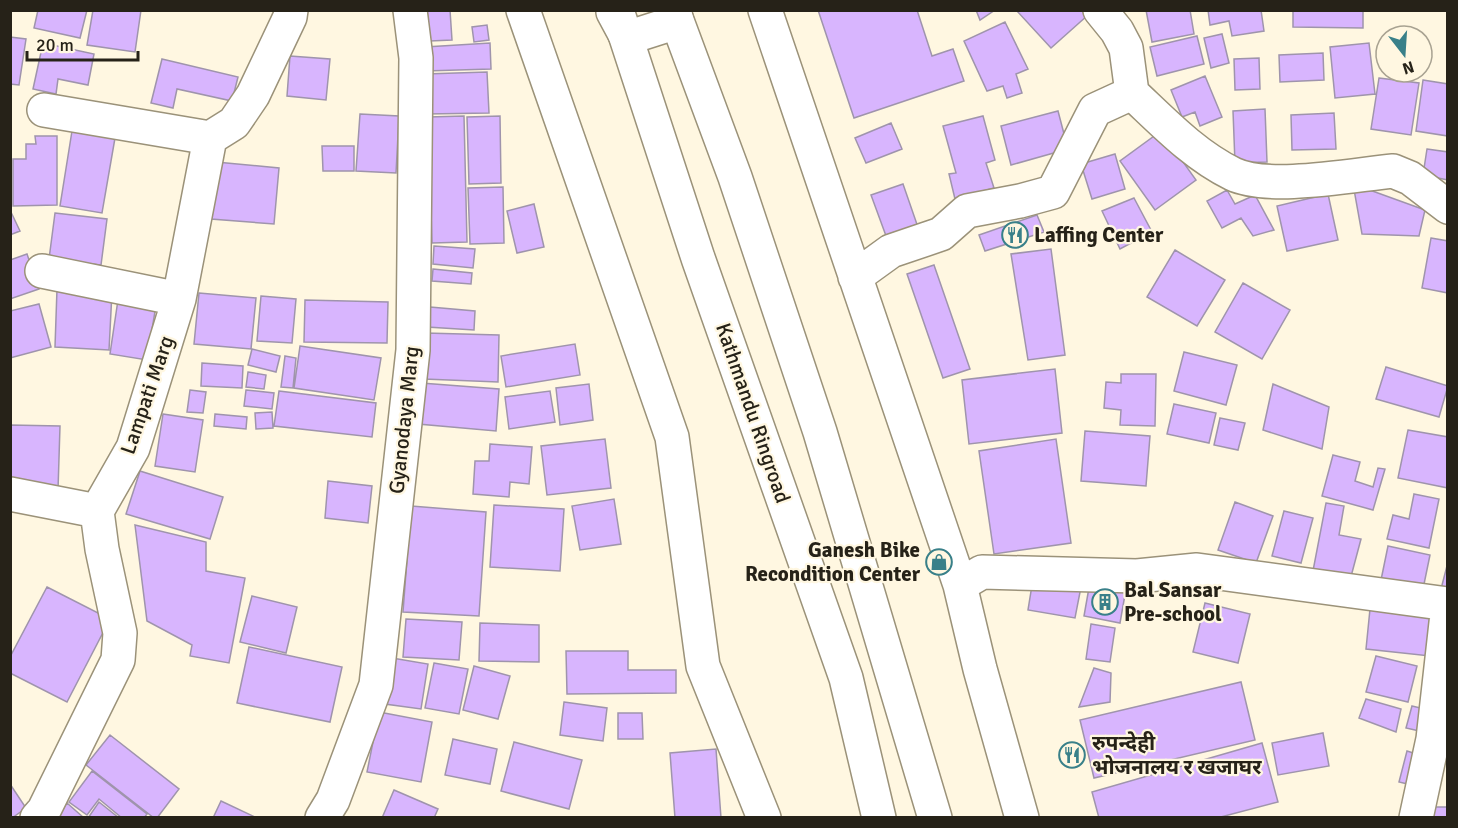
<svg xmlns="http://www.w3.org/2000/svg" width="1458" height="828" viewBox="0 0 1458 828" font-family="Signika,'Noto Sans Devanagari',sans-serif">
<style>
.building{fill:#d8b5fe;stroke:#9f94ac;stroke-width:1.5}
.lines{fill:none;stroke-linecap:round;stroke-linejoin:round}
.street-casing{stroke:#9b9279;stroke-width:36}
.primary-casing{stroke:#9b9279;stroke-width:36}
.highway-casing{stroke:#9b9279;stroke-width:36}
.street{stroke:#fff;stroke-width:33}
.primary{stroke:#fff;stroke-width:33}
.highway{stroke:#fff;stroke-width:33}
.labels{text-anchor:middle;stroke-width:4.5;stroke-linejoin:round;paint-order:stroke}
.poi-label{font-size:21px;font-weight:bold;fill:#262218;stroke:#fff7e1;text-anchor:start}
.street-label{font-size:21px;fill:#262218;stroke:#fff7e1}
</style>
<rect width="100%" height="100%" fill="#fff7e1"/>
<path class="building" d="M38,10H87L80,38L34,28Z
M93,10H141L135,52L87,45Z
M427,10H450L452,40L430,41Z
M818,10H917L932,56L953,49L964,81L854,118Z
M976,10H995L980,20Z
M1016,10H1083L1088,15L1051,48Z
M1146,10H1190L1194,34L1152,42Z
M1208,10H1261L1264,31L1232,36L1229,21L1210,25Z
M1293,10H1363V28L1293,27Z
M1005,22L1028,69L1016,74L1022,93L1007,98L1003,86L987,91L964,41Z
M487,25L489,40L474,42L472,27Z
M1222,34L1229,63L1211,68L1204,38Z
M1197,36L1204,64L1157,76L1150,47Z
M10,37L26,39L19,85L10,84Z
M43,43L94,54L88,85L58,79L56,94L33,89Z
M490,43L491,69L425,71V47Z
M1369,43L1375,94L1335,98L1330,47Z
M1323,53L1324,80L1280,82L1279,55Z
M290,56L330,59L326,100L287,96Z
M1259,58L1260,89L1235,90L1234,59Z
M162,59L238,77L232,101L177,89L173,108L151,103Z
M487,72L489,113L426,114L425,74Z
M1205,76L1222,117L1200,126L1195,112L1182,117L1171,90Z
M1379,78L1419,83L1411,135L1371,129Z
M1423,80L1448,84V136L1416,131Z
M1265,109L1267,162L1235,163L1233,111Z
M1058,111L1068,149L1011,165L1001,126Z
M1334,113L1336,149L1292,150L1291,115Z
M360,114L399,116L396,173L356,171Z
M464,116L467,242L432,243L428,117Z
M500,116L501,183L469,184L467,117Z
M983,116L995,160L986,163L994,188L955,199L949,174L956,173L943,126Z
M891,123L902,149L866,163L855,138Z
M72,131L115,138L102,213L60,206Z
M1161,131L1196,180L1155,210L1120,161Z
M35,136H57V205L13,206V159H26V144H36Z
M322,146H354V171H323Z
M1427,149L1448,152V180L1423,175Z
M1115,154L1125,189L1092,199L1081,164Z
M216,162L279,168L274,224L211,219Z
M903,184L920,233L889,244L871,195Z
M1353,184L1425,210L1419,236L1362,234Z
M503,187L504,243L470,244L468,188Z
M1227,190L1235,204L1255,195L1274,230L1253,236L1241,218L1222,228L1207,201Z
M1328,194L1338,240L1287,251L1277,206Z
M1134,198L1152,232L1120,249L1102,211Z
M534,204L544,247L517,253L507,211Z
M10,210L20,231L10,235Z
M55,213L107,219L101,265L49,259Z
M1037,215L1044,232L985,251L979,235Z
M1431,238L1448,241V293L1422,288Z
M434,246L475,249L473,268L433,264Z
M1051,249L1065,355L1028,360L1011,254Z
M1175,250L1225,280L1197,326L1147,297Z
M27,254L39,289L10,299V260Z
M934,265L970,369L943,378L907,274Z
M433,269L472,273L471,284L432,281Z
M1243,283L1290,310L1262,359L1215,332Z
M57,289L112,292L109,350L55,347Z
M119,293L157,299L147,360L110,354Z
M199,293L256,298L251,349L194,344Z
M261,296L296,299L292,343L257,341Z
M305,300L388,302L387,343L304,342Z
M39,304L51,347L10,358V311Z
M430,307L475,311L474,330L427,327Z
M425,333L499,335L498,382L424,379Z
M575,344L580,375L506,387L501,356Z
M300,346L381,358L374,400L294,388Z
M252,349L280,356L276,372L248,365Z
M1184,352L1237,365L1226,405L1174,391Z
M285,356L296,358L293,388L281,387Z
M202,363L243,366L242,388L201,386Z
M1386,367L1448,386L1439,417L1376,399Z
M1055,369L1062,433L969,444L962,380Z
M248,372L266,375L264,389L246,387Z
M1121,374H1156L1155,426L1120,425L1121,410L1104,408L1106,382L1121,383Z
M421,383L499,389L496,431L418,424Z
M589,384L593,420L560,425L556,388Z
M1273,384L1329,407L1322,449L1263,430Z
M190,390L206,392L203,413L187,412Z
M246,390L274,393L272,409L244,406Z
M279,391L376,403L372,437L274,426Z
M550,391L555,422L509,429L505,397Z
M1174,404L1216,413L1209,443L1167,434Z
M272,412L273,428L256,429L255,413Z
M163,414L203,420L195,472L155,466Z
M215,414L247,417L246,429L214,426Z
M1220,418L1245,423L1238,450L1214,445Z
M10,425L60,426L58,490L10,488Z
M1408,430L1448,437V488L1398,478Z
M1085,431L1150,436L1146,486L1081,481Z
M605,439L611,488L547,495L541,446Z
M1056,439L1071,543L994,554L979,451Z
M490,444L532,447L529,484L510,482L509,497L473,494L475,461H489Z
M1333,455L1360,462L1355,481L1373,487L1378,468L1385,469L1373,510L1322,496Z
M140,471L223,497L210,539L126,514Z
M328,481L372,486L368,523L325,518Z
M1414,494L1439,499L1429,548L1387,539L1393,515L1409,519Z
M614,499L621,544L580,550L572,506Z
M1235,502L1273,516L1256,563L1218,550Z
M1326,503L1344,506L1339,535L1361,539L1349,584L1312,576Z
M494,505L564,509L560,571L490,567Z
M411,506L486,512L479,616L403,612Z
M1284,511L1313,518L1301,563L1272,556Z
M135,525L206,542V571L245,578L229,663L190,656L192,645L147,621Z
M1388,546L1430,555L1423,589L1381,580Z
M1448,562V590L1441,589Z
M1033,579L1081,587L1075,618L1028,610Z
M1090,582L1126,589L1120,623L1084,616Z
M47,587L110,619L67,702L10,673V657Z
M252,596L297,607L286,653L240,642Z
M1205,603L1250,614L1238,663L1193,652Z
M1370,609L1435,617L1430,656L1366,649Z
M406,619L462,622L459,660L403,657Z
M480,623L539,625V662L479,661Z
M1091,624L1115,628L1110,662L1086,659Z
M249,647L342,667L330,722L237,703Z
M566,651H628V670H676V693L567,694Z
M1376,656L1417,666L1408,702L1366,692Z
M392,658L428,664L421,709L385,704Z
M434,663L468,669L459,714L425,708Z
M474,666L510,676L498,719L463,710Z
M1094,668L1111,673L1110,702L1079,707Z
M1241,682L1255,740L1094,778L1080,720Z
M1366,699L1401,709L1396,732L1359,718Z
M564,702L607,708L603,741L560,735Z
M1412,706L1429,710L1424,732L1406,728Z
M379,712L432,722L421,782L367,772Z
M618,713H642L643,739H618Z
M1323,733L1329,766L1278,775L1272,743Z
M110,735L179,789L157,818H154L86,765Z
M453,739L497,749L490,784L445,775Z
M514,742L582,760L569,809L501,791Z
M1262,743L1278,802L1217,818H1099L1092,792Z
M716,749L721,818H675L670,753Z
M1407,751L1423,756L1416,786L1399,782Z
M92,771L147,814L144,818H122L99,799L87,815L69,802Z
M10,784L26,808L12,818H10Z
M394,790L438,809L434,818H382Z
M221,801L257,818H213Z
M99,802L119,818H88Z
M67,803L84,818H56Z
M1428,807H1448V818H1428Z"/>
<g class="lines">
<g class="street-casing">
<path id="street" d="M523,10L672,437L703,666L764,818
M765,10L960,585L980,669L1022,818
M1100,10L1117,31L1126,48L1132,93
M1132,93C1163,122 1194,155 1233,174C1269,191 1352,175 1393,171L1410,178L1448,207
M44,110L210,138
M42,271L179,299
M855,277L891,251L941,234L967,211L1020,201L1053,192L1095,110L1132,93
M10,494L97,511
M960,585L982,572L1137,576L1197,570L1448,604
M37,818L44,810L118,660L120,633L102,549L97,511L133,448L179,299L210,138L234,123L253,95L290,17L291,10
M322,818L333,800L376,685L413,350L416,58L410,10
M1416,818L1433,739L1448,605"/>
</g>
<g class="primary-casing">
<path id="primary" d="M613,12L627,38L677,22L674,10"/>
</g>
<g class="highway-casing">
<path id="highway" d="M617,10L698,258L846,678L879,818
M673,10L735,177L820,432L935,818"/>
</g>
<use href="#street" class="street"/>
<use href="#primary" class="primary"/>
<use href="#highway" class="highway"/>
</g>
<defs>
<g id="restaurant-ring" transform="scale(1.35)"><circle r="9.5" fill="#fff7e1" stroke="#398089" stroke-width="1.5"/><path d="M-5-6h1v4h1v-4h1v4h1v-4h1v5L-1.5 .5V6h-2V.5L-5-1ZM5-6V6H3V1.5H1.5Q1.5-4 5-6Z" fill="#398089"/></g>
<g id="shop-ring" transform="scale(1.35)"><circle r="9.5" fill="#fff7e1" stroke="#398089" stroke-width="1.5"/><path d="M-5-2.5h2.3a2.7 3.5 0 0 1 5.4 0H5L5.5 6h-11ZM-1.5-2.5h3a1.5 2.3 0 0 0-3 0Z" fill="#398089"/></g>
<g id="building-ring" transform="scale(1.35)"><circle r="9.5" fill="#fff7e1" stroke="#398089" stroke-width="1.5"/><path d="M-4-6H4V6H1V3H-1V6H-4ZM-2.5-4.3h1.7v1.8h-1.7ZM.8-4.3h1.7v1.8H.8ZM-2.5-1h1.7V.8h-1.7ZM.8-1h1.7V.8H.8Z" fill="#398089"/></g>
</defs>
<g fill-rule="evenodd">
<use href="#restaurant-ring" x="1015" y="235"/>
<use href="#shop-ring" x="939" y="562"/>
<use href="#building-ring" x="1105" y="602"/>
<use href="#restaurant-ring" x="1072" y="755"/>
</g>
<g class="labels">
<g class="poi-label">
<text x="1034" y="242">Laffing Center</text>
<text x="920" y="557" text-anchor="end">Ganesh Bike<tspan x="920" dy="24">Recondition Center</tspan></text>
<text x="1124" y="597">Bal Sansar<tspan x="1124" dy="24">Pre-school</tspan></text>
<text x="1092" y="750">रुपन्देही<tspan x="1092" dy="24">भोजनालय र खजाघर</tspan></text>
</g>
<g class="street-label">
<text transform="translate(147 395) rotate(-71)" y="7">Lampati Marg</text>
<text transform="translate(753 413) rotate(71)" y="7">Kathmandu Ringroad</text>
<text transform="translate(404 420) rotate(-84)" y="7">Gyanodaya Marg</text>
</g>
</g>
<rect width="1458" height="828" fill="none" stroke="#262218" stroke-width="24"/>
<g transform="translate(1404 54) rotate(163)"><circle r="28" fill="#fff7e1" stroke="#a8a291" stroke-width="1.5"/>
<path d="M0-4.5L10 22L0 15L-10 22Z" fill="#398089"/>
<text y="-9" font-size="16" font-weight="bold" text-anchor="middle" fill="#262218">N</text>
</g>
<path d="M27 51v9h111v-9" fill="none" stroke="#262218" stroke-width="3"/>
<text x="36" y="51" font-size="18" fill="#262218" stroke="#fff7e1" stroke-width="4.5" paint-order="stroke">20 m</text>
</svg>
